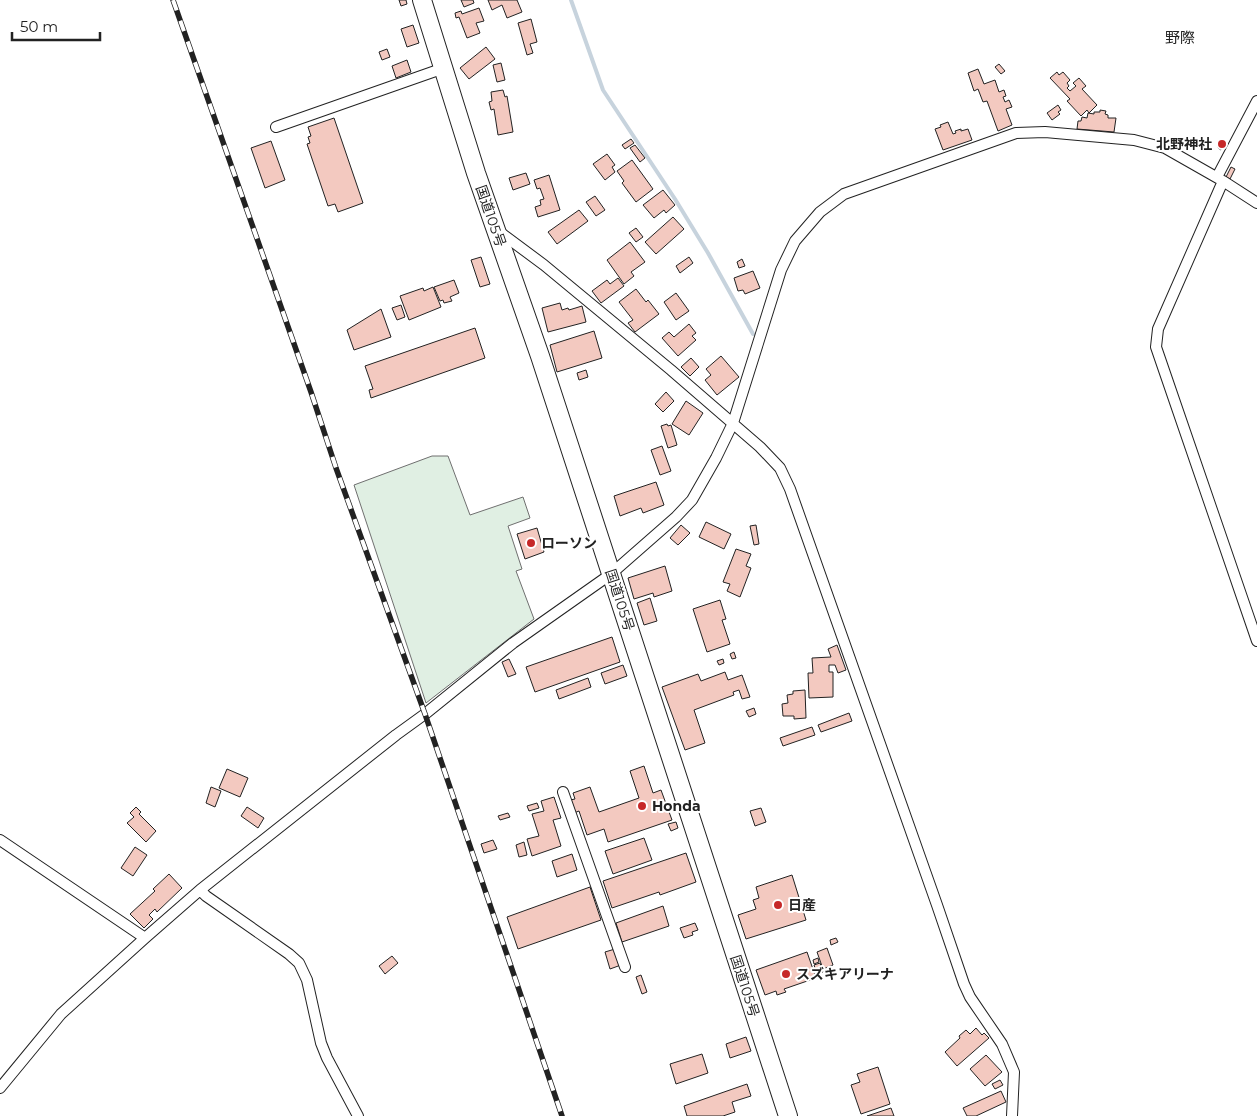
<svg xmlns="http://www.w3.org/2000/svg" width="1257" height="1116" viewBox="0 0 1257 1116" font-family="Montserrat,'Noto Sans JP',sans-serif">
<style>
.green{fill:#e0efe3;stroke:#6f6f6f}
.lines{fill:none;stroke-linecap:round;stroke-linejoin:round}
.stream{stroke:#c7d3dd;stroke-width:4}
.building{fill:#f3c9c0;stroke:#222}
.minor-casing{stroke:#222;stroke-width:12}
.trunk-casing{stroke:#222;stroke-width:20}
.minor{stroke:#fff;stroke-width:10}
.trunk{stroke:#fff;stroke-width:18}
.rail-casing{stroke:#222;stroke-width:5.5}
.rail{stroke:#fff;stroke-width:4;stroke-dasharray:11;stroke-linecap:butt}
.poi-dot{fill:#c62828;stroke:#fff;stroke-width:2}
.labels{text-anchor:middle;stroke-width:4;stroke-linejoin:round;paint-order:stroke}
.poi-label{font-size:14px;font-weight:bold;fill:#222;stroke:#fff;text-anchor:start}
.street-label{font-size:14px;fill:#222;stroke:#fff}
.neighbourhood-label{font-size:15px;fill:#222;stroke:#fff}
</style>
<rect width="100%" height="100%" fill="#fff"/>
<path class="green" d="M432,456H448L470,515L523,497L530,518L508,526L522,569L516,571L534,619L426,703L354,485Z"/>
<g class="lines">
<path class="stream" d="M571,0L603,90L675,199L708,253L753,334"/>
</g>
<path class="building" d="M399,0H406L407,4L401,6Z
M461,0H473L474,3L464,7Z
M488,0H517L522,12L507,18L502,5L492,10Z
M479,8L484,21L476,23L480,33L467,38L459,17L456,18L455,13L461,11L462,14Z
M531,19L537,42L530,44L533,53L527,55L518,23Z
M413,25L419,43L407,47L401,29Z
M486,47L495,59L469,79L460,68Z
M387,49L390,57L382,60L379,52Z
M407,60L411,72L396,78L392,66Z
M501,63L505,80L497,82L493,65Z
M999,64L1005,71L1001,74L995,67Z
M978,69L984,84L995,80L999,92L1004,90L1006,96L1003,97L1005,102L1009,100L1012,107L1006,109L1012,125L998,131L987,101L983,102L978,89L974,91L968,73Z
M1057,72L1059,75L1063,72L1070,80L1067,83L1069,86L1067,88L1070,91L1076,86L1073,83L1079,78L1086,86L1082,89L1097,105L1089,113L1087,110L1081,116L1067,101L1070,99L1050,78Z
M503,90L505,97L507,96L513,132L498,135L494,109L491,110L489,102L492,101L491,92Z
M1058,105L1061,110L1058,112L1060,114L1052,120L1047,113Z
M1100,110L1106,111L1105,114L1108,115V118H1116L1114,132L1077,129L1078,121H1081L1082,117L1087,118L1088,113L1094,114V112H1100Z
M334,118L363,203L338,212L335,204L328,206L307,144L310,143L308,137L311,136L308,127Z
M948,122L953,134L956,133L955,131L961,129V131L968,129L972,140L943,150L935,129L941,127L940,125Z
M631,139L634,143L625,149L622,145Z
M271,141L285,180L265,188L251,148Z
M1221,141L1225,142V143L1221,150L1218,148Z
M635,145L645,158L640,162L630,148Z
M607,154L615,165L612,167L615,172L605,180L593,164Z
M632,160L653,189L636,202L622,183L624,181L617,171Z
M1231,167L1235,169L1230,179L1226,177Z
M526,173L530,184L513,190L509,178Z
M549,175L560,210L538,217L535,207L541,205L540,200L544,199L540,188L537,189L534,180Z
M663,190L675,205L666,213L664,210L654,218L643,205Z
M595,196L605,210L596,216L586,202Z
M579,210L588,221L557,244L548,232Z
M673,217L684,229L656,254L645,242Z
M636,228L643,237L636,242L629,233Z
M630,242L645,262L631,272L634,276L624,284L607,260Z
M481,257L490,284L480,287L471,260Z
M689,257L693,263L680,273L676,266Z
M742,259L745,266L739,268L737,262Z
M753,271L760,288L745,294L743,290L738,291L734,278Z
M618,278L624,286L601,303L592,291L607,280L610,284Z
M454,280L459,293L450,297L452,301L444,303L443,300L440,301L434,287Z
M433,287L441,307L409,320L400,296L423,288L424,291Z
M636,289L646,302L648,300L659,314L635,332L628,323L633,320L619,302Z
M676,293L689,311L676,320L664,302Z
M560,303L562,310L568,308L569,310L582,306L586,322L548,332L542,308Z
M401,305L405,317L397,320L392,308Z
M381,309L391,337L354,350L347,330Z
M689,324L696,333L692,336L696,340L678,356L662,338L669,332L674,337Z
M475,328L485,358L371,398L369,390L373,389L365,366Z
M594,331L602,358L557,372L550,345Z
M721,356L739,377L717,395L705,380L711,375L706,369Z
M691,358L699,367L690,376L681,367Z
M586,370L588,377L579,380L577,373Z
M666,392L674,401L663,412L655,404Z
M686,401L703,413L689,435L672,424Z
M667,424L668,426L671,425L677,445L668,448L661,426Z
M662,446L671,471L660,475L651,450Z
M656,482L664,505L643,513L641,508L620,516L614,496Z
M706,522L731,534L724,549L699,537Z
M681,525L690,533L678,545L670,538Z
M756,525L759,544L754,545L750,526Z
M537,528L544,552L525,559L517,534Z
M736,549L751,554L746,566L751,568L740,597L727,591L730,584L723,582Z
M665,566L672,591L654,597L653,593L634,599L628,578Z
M650,598L657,621L644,625L637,603Z
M720,600L726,619L722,620L730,644L707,652L693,609Z
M612,637L620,662L535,692L526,667Z
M837,645L846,670L838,673L835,665H829V672H833V697L809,698L808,673H813L812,658L831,657L828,649Z
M734,652L736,658L732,659L730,654Z
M509,659L516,674L508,677L502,662Z
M723,659L724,663L719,665L717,661Z
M623,665L627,676L605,684L601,673Z
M725,672L728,680L742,675L750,697L742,699L739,690L733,692L734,695L694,710L705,743L685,750L662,687L698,674L701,681Z
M588,678L591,687L559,699L556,690Z
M805,690L806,718L794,719V716H783L782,704L788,703L787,695L793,694V691Z
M754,708L756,714L749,717L746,711Z
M849,713L852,721L821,732L818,725Z
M812,727L815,735L783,746L780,738Z
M644,766L653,793L661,790L672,820L608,842L604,829L587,835L579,811L574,813L570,800L575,799L573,793L590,787L599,812L639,798L630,771Z
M227,769L248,778L240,797L219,788Z
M211,787L221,791L215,807L206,803Z
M554,797L561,818L553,820L561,846L532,856L527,839L539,836L532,814L544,811L541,801Z
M537,803L539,808L529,811L527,806Z
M136,807L141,812L139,814L156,831L146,842L127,823L134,817L130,813Z
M247,807L264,818L258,828L241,816Z
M761,808L766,822L755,826L750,811Z
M508,813L510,817L500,820L498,816Z
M676,822L678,828L671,831L668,824Z
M644,838L652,860L613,874L605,851Z
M493,840L497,849L484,853L481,844Z
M524,842L527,855L519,857L516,845Z
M135,847L147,855L133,876L121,868Z
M686,853L696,882L660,895L659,892L612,908L603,881Z
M572,854L577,870L557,877L552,861Z
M169,874L182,888L157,912L155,909L149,915L153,919L144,928L130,914L155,891L153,889Z
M792,875L806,920L746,939L738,915L756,909L753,900L759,898L756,887Z
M590,887L601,920L518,949L507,917Z
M663,906L669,926L622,942L616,923Z
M695,923L698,930L692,932L693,935L684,938L680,928Z
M836,938L838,942L831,945L830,940Z
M827,948L833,965L823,969L817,952Z
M615,949L621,965L610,969L605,952Z
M807,952L816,978L784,989L786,992L777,995L776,991L765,995L756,970Z
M392,956L398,963L385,974L379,966Z
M818,958L819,962L814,964L813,960Z
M820,963L823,972L817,974L814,965Z
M641,975L647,992L642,994L636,977Z
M976,1028L982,1035L984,1033L989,1038L957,1066L945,1052L960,1038L959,1036L966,1030L970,1034Z
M746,1037L751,1051L730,1058L726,1044Z
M702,1054L708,1073L676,1084L670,1064Z
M986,1055L1002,1072L985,1086L970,1069Z
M878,1067L890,1104L861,1114L851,1085L860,1082L857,1074Z
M1000,1080L1003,1085L995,1089L992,1084Z
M747,1084L751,1096L732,1102L735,1112L723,1116H687L684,1106Z
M1001,1091L1006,1102L976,1116H967L963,1108Z
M891,1108L894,1116H867Z"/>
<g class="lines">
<g class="minor-casing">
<path id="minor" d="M276,127L444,68
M1217,177L1257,101
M1223,181L1158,329L1156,347L1257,641
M497,230L544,265L671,370L760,447L780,468L790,489L937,905L964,984L970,997L1002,1044L1014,1072L1012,1116
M563,792L625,967
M0,840L145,938
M200,890L206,896L289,954L299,963L307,980L321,1043L327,1058L358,1116
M0,1088L61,1014L145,938L200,890L396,735L425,714L513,643L611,574L676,517L692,500L716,458L733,423L781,270L795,241L820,212L844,194L1016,133L1045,132L1134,140L1165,148L1223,181L1257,203"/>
</g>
<g class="trunk-casing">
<path id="trunk" d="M422,0L476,173L540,356L788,1116"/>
</g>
<use href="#minor" class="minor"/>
<use href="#trunk" class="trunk"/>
<g class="rail-casing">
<path id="rail" d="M173,0L311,392L336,468L425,714L562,1116"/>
</g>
<use href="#rail" class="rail"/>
</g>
<g class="poi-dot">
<circle cx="1222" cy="144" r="5"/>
<circle cx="531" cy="543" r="5"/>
<circle cx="642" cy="806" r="5"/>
<circle cx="778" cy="905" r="5"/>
<circle cx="786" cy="974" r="5"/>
</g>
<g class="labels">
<g class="poi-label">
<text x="1212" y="149" text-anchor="end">北野神社</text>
<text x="541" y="548">ローソン</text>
<text x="652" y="811">Honda</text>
<text x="788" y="910">日産</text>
<text x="796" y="979">スズキアリーナ</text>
</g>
<g class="street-label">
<text transform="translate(491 216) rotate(71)" y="5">国道105号</text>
<text transform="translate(620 600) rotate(72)" y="5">国道105号</text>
<text transform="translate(745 986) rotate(72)" y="5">国道105号</text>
</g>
<g class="neighbourhood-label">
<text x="1180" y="43">野際</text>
</g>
</g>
<path d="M12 32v8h88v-8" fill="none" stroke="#222222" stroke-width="2.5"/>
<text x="20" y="32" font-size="15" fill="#222222" stroke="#ffffff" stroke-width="4" paint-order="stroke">50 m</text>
</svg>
